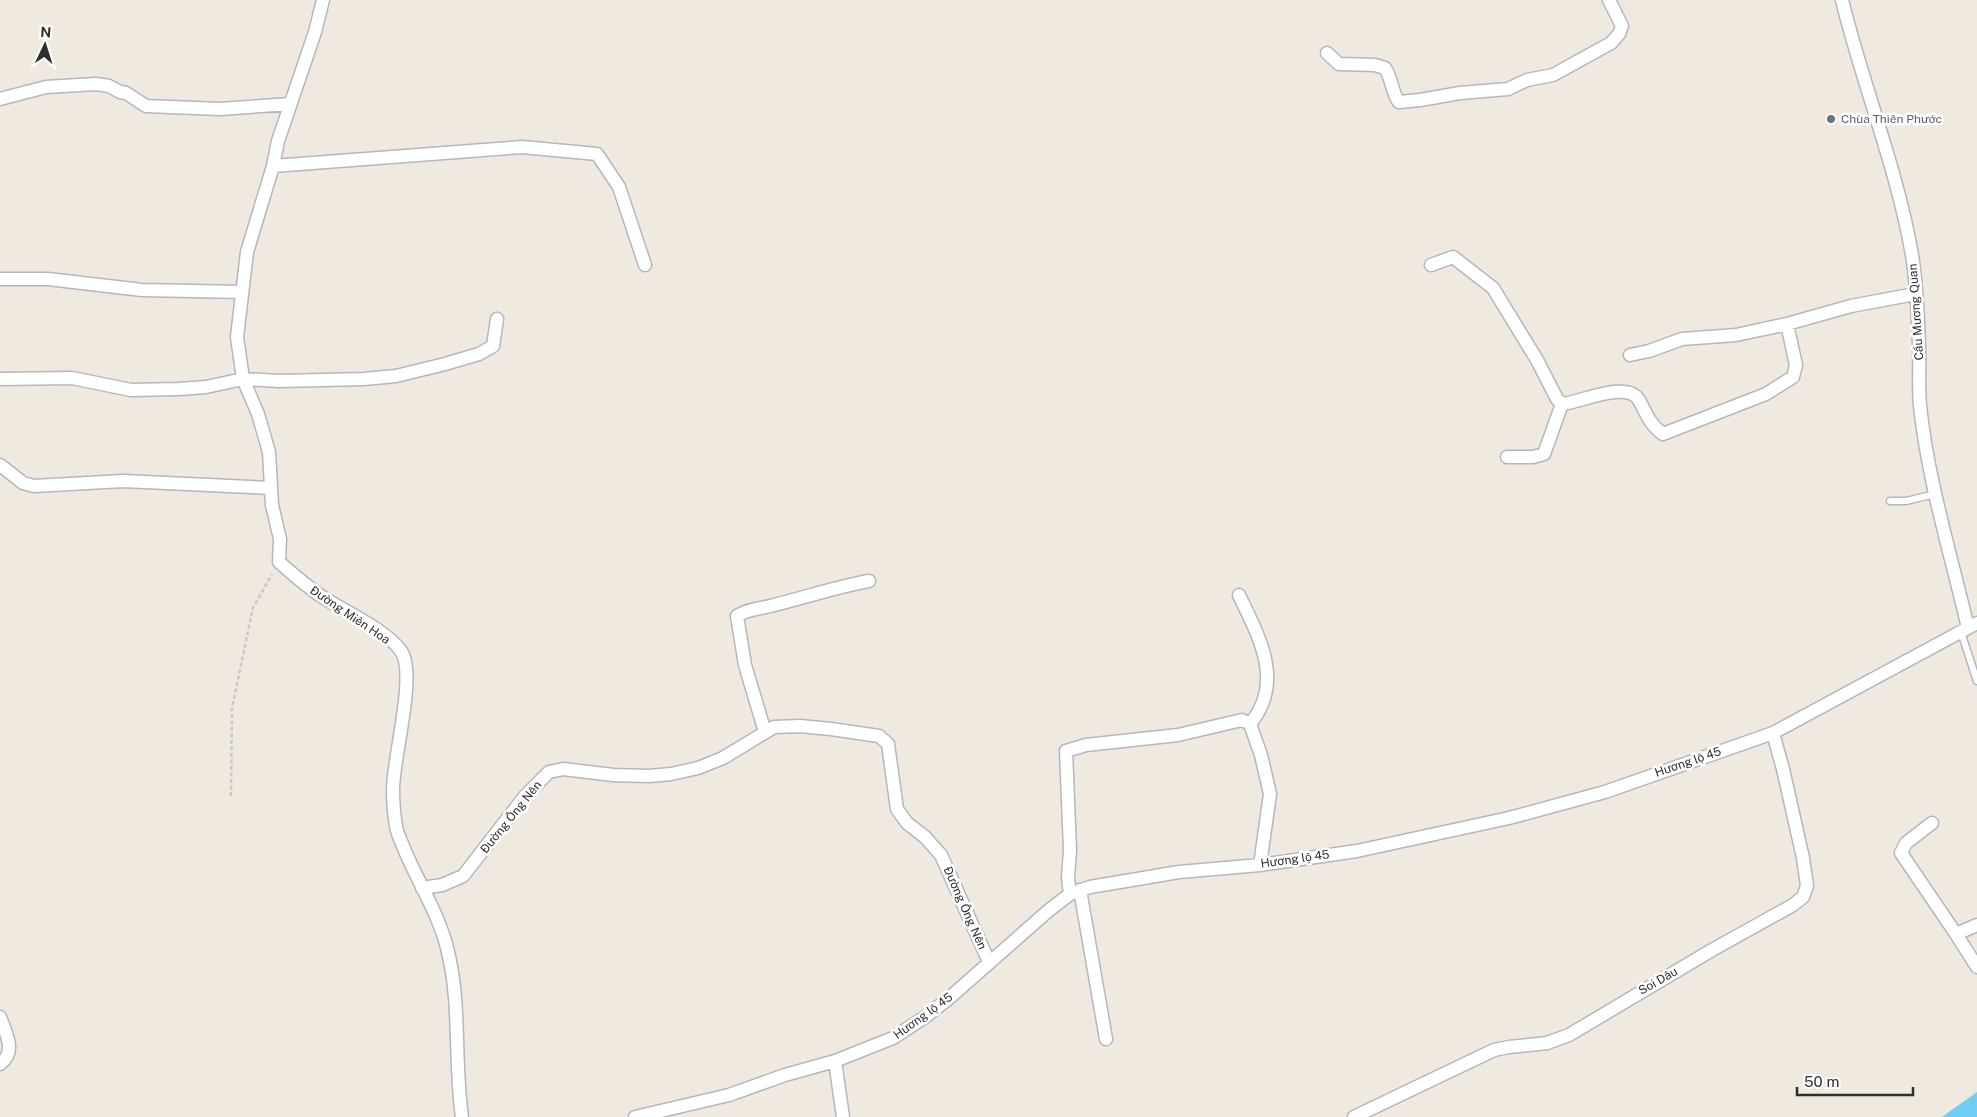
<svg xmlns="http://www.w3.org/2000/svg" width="1977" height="1117" viewBox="0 0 1977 1117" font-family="'Public Sans',sans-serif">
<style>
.water{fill:#71cdf4}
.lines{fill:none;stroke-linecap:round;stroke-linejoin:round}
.lane-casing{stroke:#b4b6c1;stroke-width:9}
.street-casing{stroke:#b4b6c1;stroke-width:15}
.path{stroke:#c9c9c9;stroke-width:2.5;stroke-dasharray:4 2.5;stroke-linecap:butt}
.lane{stroke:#fff;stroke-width:6}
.street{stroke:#fff;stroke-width:12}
.worship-dot{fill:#6b7280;stroke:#fff;stroke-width:2}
.labels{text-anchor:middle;stroke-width:5;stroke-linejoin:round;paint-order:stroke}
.worship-label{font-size:12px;fill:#5b616d;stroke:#fff;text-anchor:start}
.street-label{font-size:12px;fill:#2e2e2e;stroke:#fff}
</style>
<rect width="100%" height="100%" fill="#efe9e0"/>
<path class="water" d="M1977,1092V1117H1942Z"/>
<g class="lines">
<g class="lane-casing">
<path id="lane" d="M1890,501H1906L1935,494
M1961,632L1977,681"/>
</g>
<g class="street-casing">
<path id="street" d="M323,0L315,32L278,141L273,166L247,252L237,337L243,379L258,414L269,452L272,505L280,539L279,562C294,575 307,587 324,598C346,612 386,630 401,651C417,673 393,758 393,789C393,800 394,815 396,826C397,834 402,843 405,851C419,884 440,916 448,952C461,1005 454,1062 462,1117
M1842,0C1863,86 1897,168 1912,255C1917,285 1918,316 1919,346C1920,366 1918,386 1920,406C1928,481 1951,555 1968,628
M1327,53L1339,64L1375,65L1385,68C1392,78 1392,94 1399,102L1420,100L1460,93L1508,89L1527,80L1553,75L1611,43L1619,34L1622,26L1609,0
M0,99L46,87L96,84L109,86L120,92L126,93L146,106L220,109L290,104
M273,166L522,147L597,154L619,187L645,265
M1431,265L1453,257L1493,288L1537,360L1557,399L1562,404C1582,402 1627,380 1639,400C1646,413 1650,425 1663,434L1766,394L1793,377L1796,365L1787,324
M0,279H48L142,290L242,292
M1630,355L1649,351L1682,339L1736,335L1787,324L1851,306L1915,294
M0,379L72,378L131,390L179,389L206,387L243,379L279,381L364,379L396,376L445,364L479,354L493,346L497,319
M1507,457H1533L1544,454L1562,404
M0,465L23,483L34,486L123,481L271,488
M1239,595C1259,637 1285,682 1250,724
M765,732L745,665L737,616C747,609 758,609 770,606C803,598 836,587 869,581
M1932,823L1906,843L1901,853L1956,934
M422,888L442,885L463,876L525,796L549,772L563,769L613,775L649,776L671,774L698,768L723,758L774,727L800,726L831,729L879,736L888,744L897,809L907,823L925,837L941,855L989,962
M1080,890L1106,1039
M1070,894L1068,878L1070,850L1066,751L1086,745L1178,735L1242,720L1250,724L1261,755L1270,794L1260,865
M1977,925L1956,934L1977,967
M0,1017C6,1034 17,1052 0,1064
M835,1061L843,1117
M635,1117L729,1095L785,1075L835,1061L893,1038L925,1017L948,999L1048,911L1070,894L1090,887L1179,872L1260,865L1357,851L1509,818L1605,792L1773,733L1977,623
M1354,1117L1494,1050L1509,1047L1547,1043L1569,1035L1712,950L1793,905L1803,897L1807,886L1803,858L1783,769L1773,733"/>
</g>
<path class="path" d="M231,796L232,708L253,608L272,574"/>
<use href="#lane" class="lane"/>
<use href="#street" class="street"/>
</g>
<circle class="worship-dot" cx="1831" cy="119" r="5"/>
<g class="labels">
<g class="worship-label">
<text x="1841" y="123">Chùa Thiên Phước</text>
</g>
<g class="street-label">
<text transform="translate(1916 312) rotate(-94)" y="4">Cầu Mương Quan</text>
<text transform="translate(350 615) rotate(34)" y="4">Đường Miên Hoa</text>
<text transform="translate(1688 762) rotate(-19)" y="4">Hương lộ 45</text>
<text transform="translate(511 817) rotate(-51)" y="4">Đường Ông Nên</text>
<text transform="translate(1295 859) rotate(-8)" y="4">Hương lộ 45</text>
<text transform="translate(965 908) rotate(66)" y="4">Đường Ông Nên</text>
<text transform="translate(1658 981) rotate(-30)" y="4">Soi Dâu</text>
<text transform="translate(923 1016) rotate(-36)" y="4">Hương lộ 45</text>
</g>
</g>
<g transform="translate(45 45) rotate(4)" stroke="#ffffff" stroke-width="4" paint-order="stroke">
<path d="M0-4L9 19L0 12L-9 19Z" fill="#2e2e2e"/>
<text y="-8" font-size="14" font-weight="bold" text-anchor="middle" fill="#2e2e2e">N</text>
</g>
<path d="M1797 1087v8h116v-8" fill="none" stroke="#2e2e2e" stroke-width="2.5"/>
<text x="1804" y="1087" font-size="15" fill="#2e2e2e" stroke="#ffffff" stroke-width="4" paint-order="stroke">50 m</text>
</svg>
